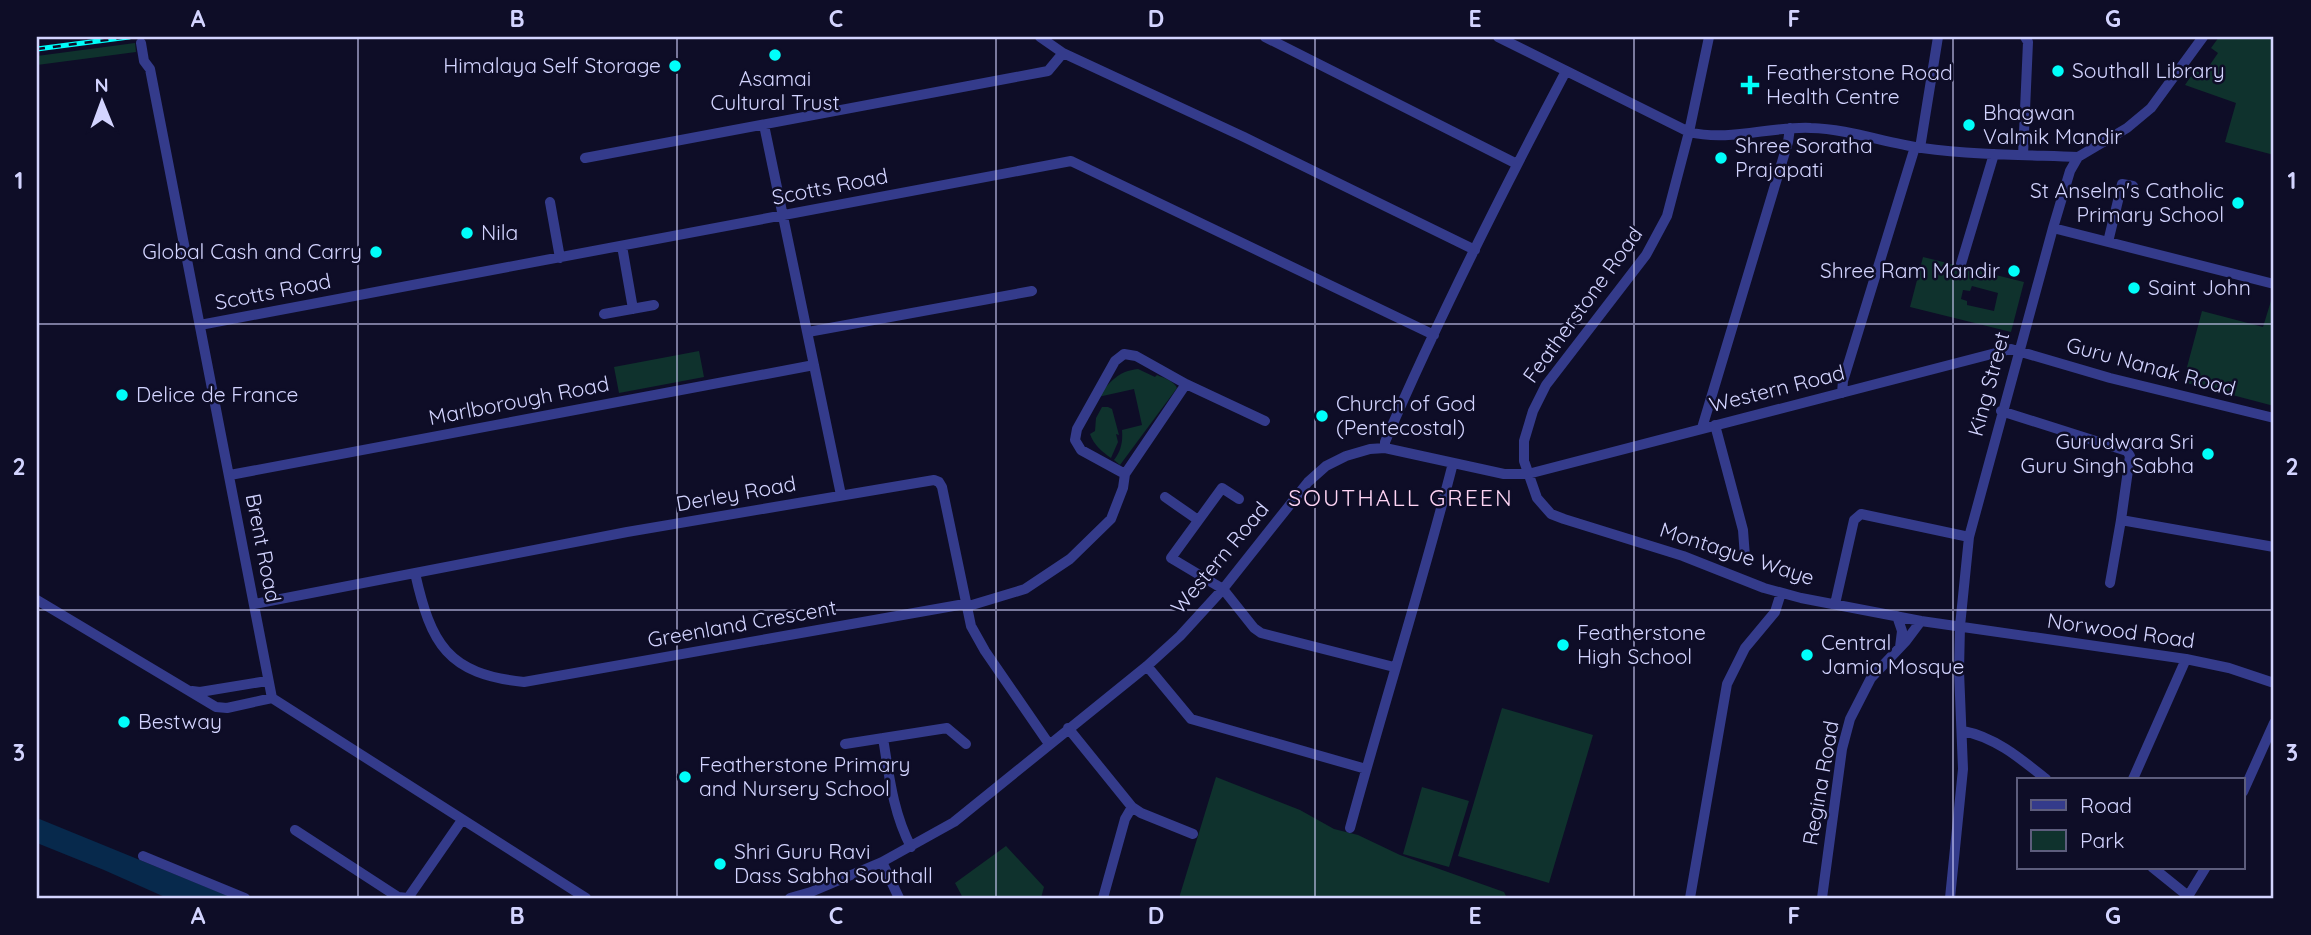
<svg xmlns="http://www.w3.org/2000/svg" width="2311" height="935" viewBox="0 0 2311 935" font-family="Quicksand,sans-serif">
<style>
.green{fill:#0f322d;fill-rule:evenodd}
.water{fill:#07294c}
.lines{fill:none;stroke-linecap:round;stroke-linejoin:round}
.minor{stroke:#343b8b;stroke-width:10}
.rail-casing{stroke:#00fefa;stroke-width:5}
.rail{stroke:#0e0d27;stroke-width:2.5;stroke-dasharray:8;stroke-linecap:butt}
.grid{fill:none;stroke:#d3d4ff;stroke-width:2;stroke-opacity:0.55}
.poi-dot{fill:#00fefa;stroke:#0e0d27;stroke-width:2.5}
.labels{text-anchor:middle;stroke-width:5;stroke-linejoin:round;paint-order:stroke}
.poi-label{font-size:21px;fill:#d3d4ff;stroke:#0e0d27;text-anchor:start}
.street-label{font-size:21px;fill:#d3d4ff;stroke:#0e0d27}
.neighbourhood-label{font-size:23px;letter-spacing:2px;fill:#ffd5f5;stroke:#0e0d27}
.neatline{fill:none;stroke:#d3d4ff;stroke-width:2.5}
.grid-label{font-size:23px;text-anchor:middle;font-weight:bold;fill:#d3d4ff}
</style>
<rect width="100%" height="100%" fill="#0e0d27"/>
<path class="green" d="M2219,37H2274V155L2225,142L2236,103L2185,85L2195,70L2203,75L2218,53L2211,48Z
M135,43L136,52L37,65V56Z
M1923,257L2024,282L2011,332L1910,307ZM1972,286L1998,293L1994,311L1967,305V301L1961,299L1963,290L1970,291Z
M2274,291V406L2183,382L2202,311L2263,327Z
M699,351L704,377L619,393L614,367Z
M1138,369L1155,377L1157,375C1164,378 1174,381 1177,388L1120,465L1114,460C1121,451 1123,442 1122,430L1142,425L1134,389L1098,397C1110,382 1118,371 1138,369Z
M1102,407H1108L1112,409L1119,435L1116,434L1118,442L1111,458C1101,451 1094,445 1090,434L1095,431L1096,418Z
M1502,708L1593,735L1549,883L1458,856Z
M1216,777L1300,810L1334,829L1358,835L1400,855L1504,892L1507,898H1179Z
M1422,787L1469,801L1449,867L1403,854Z
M1006,846L1044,887L1041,898H963L955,883Z"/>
<path class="water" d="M37,818L233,898H167L104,870L37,843Z"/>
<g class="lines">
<path class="minor" d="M1040,37L1063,53L1244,137L1475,250
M1265,37L1517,164
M1498,37L1689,132C1730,142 1770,126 1811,128C1849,129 1885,143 1922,148C1973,155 2026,155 2078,157
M1709,37L1689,132L1667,216L1646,255L1546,385L1533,411L1524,441V461L1537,498L1551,514L1564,519L1683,556L1764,588L1801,598L1921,621L2186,659L2229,668L2274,683
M141,43L144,61L150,69L272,698L586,898
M764,125L841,495
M1920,148L1938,37
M2023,155L2028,42L2025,37
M585,158L1048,71L1063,53
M550,202L560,258
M2053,228L2274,284
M2108,242L2122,184L2133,186
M622,246L633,309
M1961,264L1994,154
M604,314L654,305
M200,325L1071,161L1434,335
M808,332L1032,291
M1124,354L1136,356L1186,384L1125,474L1081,450L1075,440L1077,429L1115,361Z
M1186,384L1265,421
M1842,393L1843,381L1915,147
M2001,411L2127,451L2130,456L2121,520L2274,547
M1715,425L1743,530L1745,557
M1702,428L1788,142L1790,128
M1385,448V442C1439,316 1502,192 1566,71
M230,475L814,365
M1165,497L1198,520
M1239,499L1222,488L1171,558L1223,589L1254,628L1261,633L1394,667
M415,573C431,644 447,674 524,682L959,605H972L1025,589L1070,559L1111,519L1123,488L1125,474
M2110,583L2121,520
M37,600L216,707L227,708L272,698
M254,604L627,532L934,480L939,482L942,487L971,626L985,651L1049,744
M1835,604L1854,520L1861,514L1969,537
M1897,616L1902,631L1900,647
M1147,666L1191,719L1366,769
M192,691L200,692L267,681
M1068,728L1132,807L1141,813L1193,834
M1963,731C1995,737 2021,759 2046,779
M883,738C889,775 893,813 911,847
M845,744L947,728L966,744
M2133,779L2186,659
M2243,792L2274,723
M1350,828C1383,706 1422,585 1453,463
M295,830L398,897L408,898L462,820
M143,856L245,898
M882,862L899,898
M2152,867L2188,896
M790,898L811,892L882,862L954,822L1147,666L1180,636L1223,589L1308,482L1326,466L1346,456L1370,449L1385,448L1504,474H1528L2011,349L2110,378L2274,418
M1103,898L1125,819L1132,807
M1690,898L1727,684L1745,648L1775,612L1781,593
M1822,898L1842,749L1850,719L1871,678L1906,641L1921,621
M1950,898L1963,769L1959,671L1960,626L1969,537L2053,228L2070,171L2078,157L2127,128L2151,108L2203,37
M2187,898L2206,867"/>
<g class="rail-casing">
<path id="rail" d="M37,49L129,37"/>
</g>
<use href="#rail" class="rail"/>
</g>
<path class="grid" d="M358,37V898M677,37V898M996,37V898M1315,37V898M1634,37V898M1953,37V898M37,324H2274M37,610H2274"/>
<g class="poi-dot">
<circle cx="775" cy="55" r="7"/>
<circle cx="675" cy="66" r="7"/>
<circle cx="2058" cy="71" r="7"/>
<path d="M1746.5 74.5h7v7h7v7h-7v7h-7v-7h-7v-7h7z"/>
<circle cx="1969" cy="125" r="7"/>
<circle cx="1721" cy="158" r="7"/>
<circle cx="2238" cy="203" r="7"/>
<circle cx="467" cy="233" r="7"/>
<circle cx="376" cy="252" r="7"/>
<circle cx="2014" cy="271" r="7"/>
<circle cx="2134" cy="288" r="7"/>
<circle cx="122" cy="395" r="7"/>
<circle cx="1322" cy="416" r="7"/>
<circle cx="2208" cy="454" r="7"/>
<circle cx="1563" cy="645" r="7"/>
<circle cx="1807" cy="655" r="7"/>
<circle cx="124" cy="722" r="7"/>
<circle cx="685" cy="777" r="7"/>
<circle cx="720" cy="864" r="7"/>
</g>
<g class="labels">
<g class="poi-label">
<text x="661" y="73" text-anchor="end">Himalaya Self Storage</text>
<text x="2072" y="78">Southall Library</text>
<text x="1766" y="80">Featherstone Road<tspan x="1766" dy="24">Health Centre</tspan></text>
<text x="775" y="86" text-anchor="middle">Asamai<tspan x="775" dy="24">Cultural Trust</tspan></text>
<text x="1983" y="120">Bhagwan<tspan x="1983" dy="24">Valmik Mandir</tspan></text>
<text x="1735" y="153">Shree Soratha<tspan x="1735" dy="24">Prajapati</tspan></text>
<text x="2224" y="198" text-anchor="end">St Anselm's Catholic<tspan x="2224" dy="24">Primary School</tspan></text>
<text x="481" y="240">Nila</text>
<text x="362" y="259" text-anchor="end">Global Cash and Carry</text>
<text x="2000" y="278" text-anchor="end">Shree Ram Mandir</text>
<text x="2148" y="295">Saint John</text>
<text x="136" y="402">Delice de France</text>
<text x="1336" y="411">Church of God<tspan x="1336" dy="24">(Pentecostal)</tspan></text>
<text x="2194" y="449" text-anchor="end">Gurudwara Sri<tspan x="2194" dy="24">Guru Singh Sabha</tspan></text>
<text x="1577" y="640">Featherstone<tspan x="1577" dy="24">High School</tspan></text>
<text x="1821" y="650">Central<tspan x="1821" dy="24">Jamia Mosque</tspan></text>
<text x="138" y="729">Bestway</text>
<text x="699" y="772">Featherstone Primary<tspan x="699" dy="24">and Nursery School</tspan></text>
<text x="734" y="859">Shri Guru Ravi<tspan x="734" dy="24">Dass Sabha Southall</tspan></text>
</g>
<g class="street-label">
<text transform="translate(830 187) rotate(-11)" y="7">Scotts Road</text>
<text transform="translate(273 292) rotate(-11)" y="7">Scotts Road</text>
<text transform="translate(1583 305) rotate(-54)" y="7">Featherstone Road</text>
<text transform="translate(2151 367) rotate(15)" y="7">Guru Nanak Road</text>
<text transform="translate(1989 384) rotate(-75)" y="7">King Street</text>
<text transform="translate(1777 389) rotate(-14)" y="7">Western Road</text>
<text transform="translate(519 401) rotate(-11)" y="7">Marlborough Road</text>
<text transform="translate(736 494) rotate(-10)" y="7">Derley Road</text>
<text transform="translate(263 548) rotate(79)" y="7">Brent Road</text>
<text transform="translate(1737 554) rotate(18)" y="7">Montague Waye</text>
<text transform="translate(1220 558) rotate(-50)" y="7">Western Road</text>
<text transform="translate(742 624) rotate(-10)" y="7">Greenland Crescent</text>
<text transform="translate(2121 631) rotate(8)" y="7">Norwood Road</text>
<text transform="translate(1821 783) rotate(-80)" y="7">Regina Road</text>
</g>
<g class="neighbourhood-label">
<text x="1401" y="506">SOUTHALL GREEN</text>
</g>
</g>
<rect width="2311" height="935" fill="none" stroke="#0e0d27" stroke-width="77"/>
<rect x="2017" y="778" width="228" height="91" fill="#0e0d27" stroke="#5d5d7d" stroke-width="2"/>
<rect x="2031" y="800" width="35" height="10" fill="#343b8b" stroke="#5d5d7d" stroke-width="2"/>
<text x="2080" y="813" font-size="21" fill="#d3d4ff">Road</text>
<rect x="2031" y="830" width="35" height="21" fill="#0f322d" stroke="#5d5d7d" stroke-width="2"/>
<text x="2080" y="848" font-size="21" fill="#d3d4ff">Park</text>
<g transform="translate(102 102) rotate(359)" stroke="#0e0d27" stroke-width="5" paint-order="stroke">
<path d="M0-5L12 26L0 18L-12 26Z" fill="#d3d4ff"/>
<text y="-10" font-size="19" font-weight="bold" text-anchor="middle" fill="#d3d4ff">N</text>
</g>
<rect x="38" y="38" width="2234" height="859" class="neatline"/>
<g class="grid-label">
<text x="198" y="27">A</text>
<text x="517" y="27">B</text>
<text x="836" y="27">C</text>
<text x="1156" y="27">D</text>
<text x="1475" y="27">E</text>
<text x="1794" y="27">F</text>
<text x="2113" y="27">G</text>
<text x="19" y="189">1</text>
<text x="2292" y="189">1</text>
<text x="19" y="475">2</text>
<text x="2292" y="475">2</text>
<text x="19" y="761">3</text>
<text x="2292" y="761">3</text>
<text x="198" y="924">A</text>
<text x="517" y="924">B</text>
<text x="836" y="924">C</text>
<text x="1156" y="924">D</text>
<text x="1475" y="924">E</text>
<text x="1794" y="924">F</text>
<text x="2113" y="924">G</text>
</g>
</svg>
